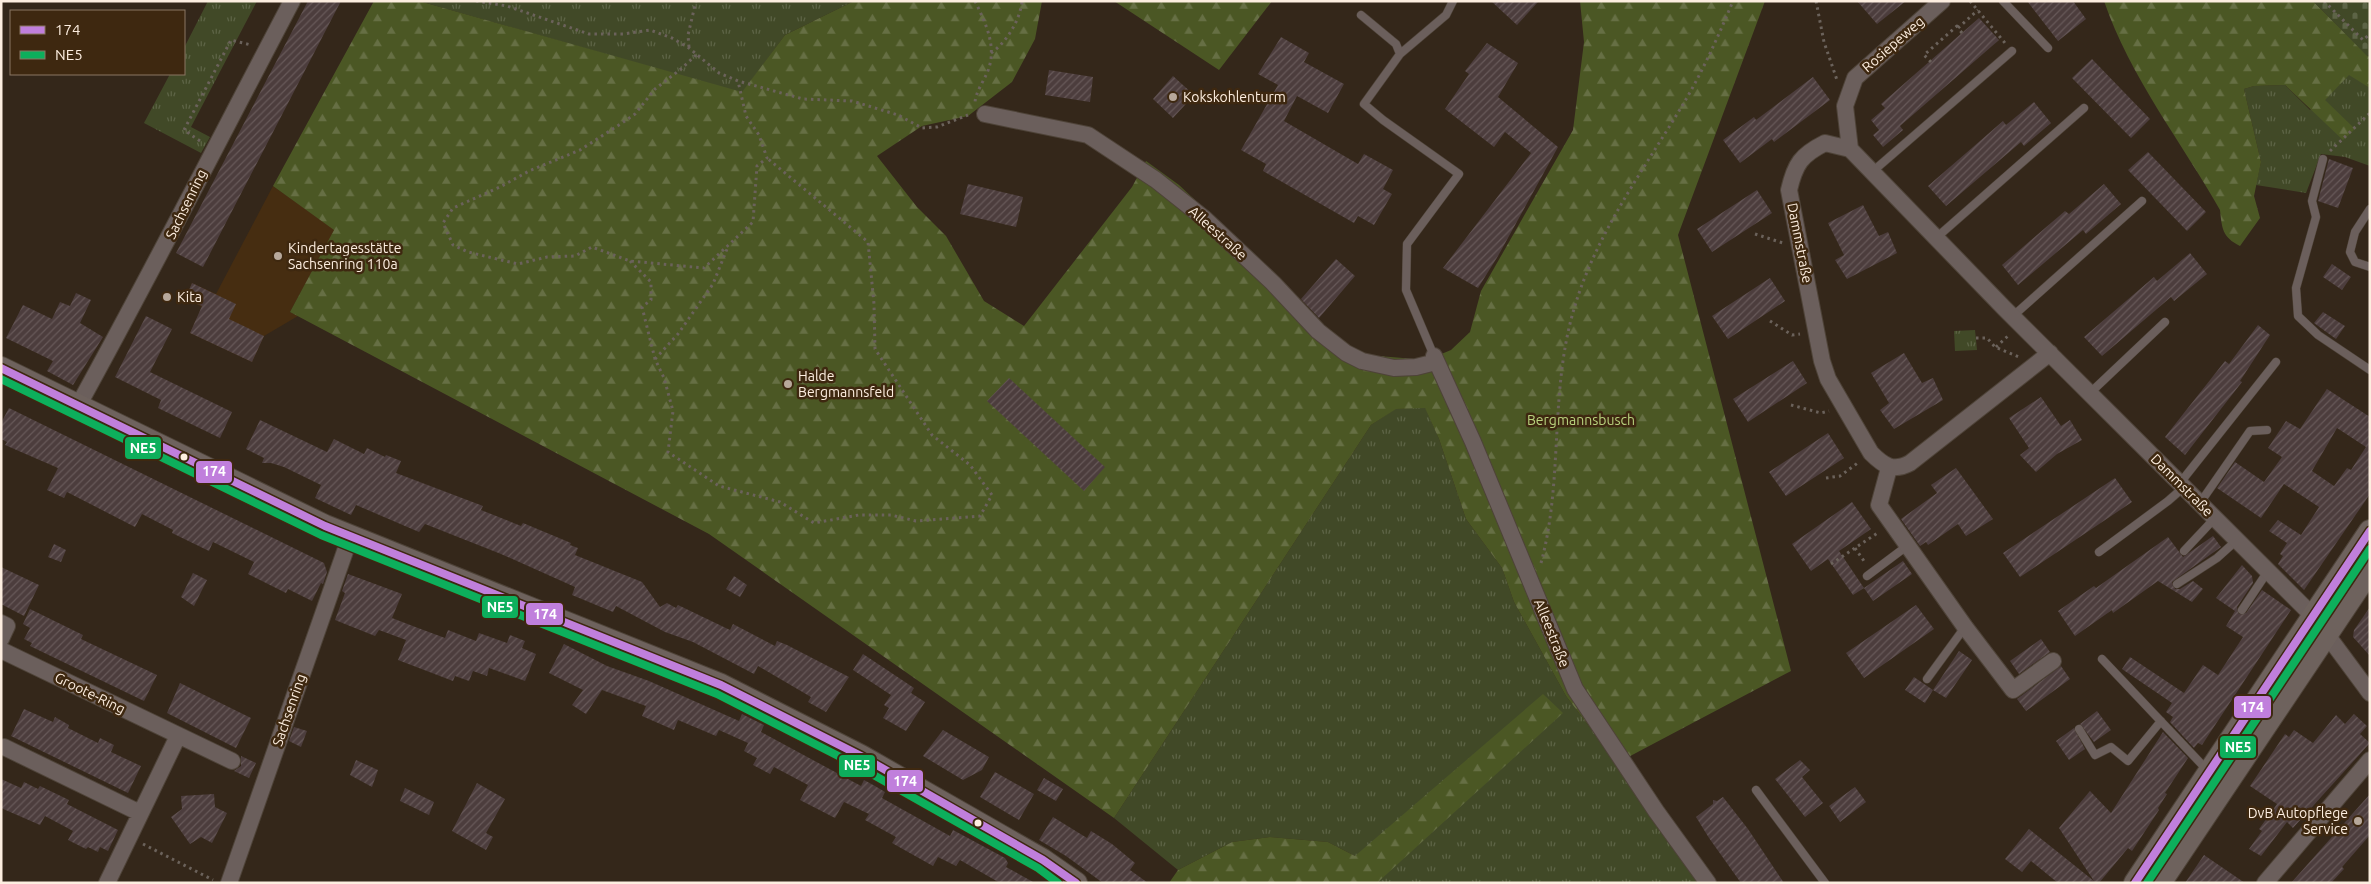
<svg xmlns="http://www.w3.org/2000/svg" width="2371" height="884" viewBox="0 0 2371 884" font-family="Ubuntu,sans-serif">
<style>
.built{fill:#462d11}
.grass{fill:url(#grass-tufts)}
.forest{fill:url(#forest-firs)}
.cemetery{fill:url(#cemetery-stones)}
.building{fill:url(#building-hatch);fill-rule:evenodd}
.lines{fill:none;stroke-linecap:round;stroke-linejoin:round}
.lane-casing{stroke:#4e4338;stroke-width:9}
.street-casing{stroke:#4e4338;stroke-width:18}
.secondary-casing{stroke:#4e4338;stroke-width:24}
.path{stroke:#6b625b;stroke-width:3;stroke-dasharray:2.5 4;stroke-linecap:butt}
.lane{stroke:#6b5f5c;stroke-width:8}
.street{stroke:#6b5f5c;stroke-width:16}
.secondary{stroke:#6e625d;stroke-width:22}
.bus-1-casing{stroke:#3e2810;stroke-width:11}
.bus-2-casing{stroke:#3e2810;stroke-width:11}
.bus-1{stroke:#c07fdc;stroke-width:8}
.bus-2{stroke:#0daf5c;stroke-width:8}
.poi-dot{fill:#b7a89b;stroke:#3e2810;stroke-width:2}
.bus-dot{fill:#fdeee0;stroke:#3e2810;stroke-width:2}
.labels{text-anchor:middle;stroke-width:5;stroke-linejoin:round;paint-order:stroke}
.street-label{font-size:14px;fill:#fdeee0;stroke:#3e2810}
.poi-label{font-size:14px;fill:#fdeee0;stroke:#3e2810;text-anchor:start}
.park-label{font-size:14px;fill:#b9d37e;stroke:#3e2810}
.line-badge{stroke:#3e2810;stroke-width:2}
.badge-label{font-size:14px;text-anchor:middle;font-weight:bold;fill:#fff}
</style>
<defs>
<pattern id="grass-tufts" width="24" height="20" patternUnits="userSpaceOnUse" patternTransform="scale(1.25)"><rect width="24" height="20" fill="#414927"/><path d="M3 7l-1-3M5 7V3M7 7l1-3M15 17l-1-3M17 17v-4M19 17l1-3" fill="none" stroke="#5d6446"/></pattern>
<pattern id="forest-firs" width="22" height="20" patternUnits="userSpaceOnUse" patternTransform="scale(1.25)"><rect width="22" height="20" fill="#4b5724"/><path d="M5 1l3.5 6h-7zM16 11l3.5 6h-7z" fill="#666f44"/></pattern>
<pattern id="cemetery-stones" width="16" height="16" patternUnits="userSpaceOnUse" patternTransform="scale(1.25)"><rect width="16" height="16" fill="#414927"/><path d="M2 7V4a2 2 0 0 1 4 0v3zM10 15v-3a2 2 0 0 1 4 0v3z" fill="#5d6446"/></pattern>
<pattern id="building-hatch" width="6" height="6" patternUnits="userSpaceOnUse" patternTransform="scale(1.25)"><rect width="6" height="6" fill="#4c3d3d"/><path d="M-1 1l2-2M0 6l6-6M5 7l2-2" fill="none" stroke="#675959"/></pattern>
</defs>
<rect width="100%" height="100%" fill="#34271a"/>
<path class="built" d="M273,186L335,230L290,312L298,316L264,336L252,362L190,333L202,307L185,299L192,283L216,294Z"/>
<path class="grass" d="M208,1H257L191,127L210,137L201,153L144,123L170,74H184V48Z
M419,1H854L785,35L742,93Z
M2370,54V166L2345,157L2321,154L2306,193L2256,185L2261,162L2244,89L2254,86L2285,85L2310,110Z
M1975,330L1977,350L1955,351L1954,331Z
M1425,407L1439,439L1466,519L1502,568L1514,602L1566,696L1617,763L1702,883H1366L1355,856L1328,842L1270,837L1232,842L1178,870L1114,818L1371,425L1395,409Z"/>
<path class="forest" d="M374,1H419L742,92L785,35L854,1H1042L1035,39L1012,82L968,116L922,126L877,156L917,207L946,236L984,301L1024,326L1132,187L1146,161L1179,185L1278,278L1314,320L1349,345L1366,355L1415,359L1439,355L1451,350L1470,332L1481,291L1573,130L1584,42L1580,1H1765L1678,235L1791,671L1617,763L1566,696L1514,602L1502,568L1466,519L1439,439L1425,408L1396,409L1371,425L1114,818L709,534L290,312L334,230L273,186Z
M1114,1H1272L1219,70Z
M2104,1H2313L2370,58V88L2349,75L2325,100L2355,129L2343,140L2285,85L2254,86L2244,89L2261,162L2254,196L2260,218L2240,246C2222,237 2222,228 2220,210C2181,141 2130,77 2104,1Z
M1543,694L1563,713L1377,883H1169L1178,870L1232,842L1270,837L1328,842L1355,856Z"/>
<path class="cemetery" d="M2313,1H2370V54L2367,56Z"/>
<path class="building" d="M308,1H341L203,267L176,253Z
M1491,1H1539L1517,25Z
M1857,1H1906L1877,24Z
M2027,1H2073L2086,19L2058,41Z
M1979,18L1999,40L1900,126L1903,130L1883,147L1873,135L1879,130L1871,120L1885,108L1881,104Z
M1281,37L1309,53L1304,62L1344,84L1328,113L1297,96L1284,121L1358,164L1364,154L1393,170L1383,189L1392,194L1374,225L1358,216L1354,223L1263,171L1266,164L1241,150L1278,85L1258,74Z
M1487,43L1518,63L1498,97L1558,147L1498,256L1478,288L1443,268L1531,153L1505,132L1494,147L1445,109L1469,74L1465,71Z
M2092,59L2150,119L2131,138L2072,78Z
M1049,70L1093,77L1090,102L1045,95Z
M1173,76L1194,95L1173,118L1153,99Z
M1813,77L1830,100L1774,142L1772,139L1740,163L1723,140L1754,117L1756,120Z
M2034,102L2051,123L2024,146L2021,142L1946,206L1928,186L2003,121L2006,125Z
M2148,152L2206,212L2187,231L2128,170Z
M2329,159L2353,168L2338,208L2318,201Z
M968,184L1023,197L1016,227L960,214Z
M2104,184L2121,204L2086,234L2083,230L2018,285L2002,265L2065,211L2069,214Z
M1757,190L1772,213L1712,252L1697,229Z
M1863,205L1879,236L1888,232L1897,253L1847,279L1835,260L1844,255L1828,223Z
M2190,253L2207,274L2174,301L2171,297L2102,356L2084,337L2154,277L2157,281Z
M1336,259L1355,276L1319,318L1301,299Z
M2332,264L2351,277L2342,290L2323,277Z
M1770,278L1785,301L1728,339L1712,316Z
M192,283L236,304L229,319L264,336L252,362L190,333L202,306L185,299Z
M76,293L91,300L80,323L103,337L73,385L47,371L53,361L6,338L23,305L52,319L60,302L70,306Z
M2323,312L2345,326L2336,339L2314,323Z
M146,316L172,329L150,372L232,412L220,438L158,408L161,400L115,377Z
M2258,325L2270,335L2240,381L2242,382L2185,455L2165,437L2225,361L2229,364Z
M1904,353L1922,383L1933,378L1943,400L1894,429L1880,410L1889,403L1871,373Z
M1793,361L1807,383L1748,422L1733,399Z
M1009,378L1105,467L1084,491L987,401Z
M2327,389L2370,417V494L2304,590L2278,564L2283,556L2280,554L2287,543L2269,531L2278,520L2301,535L2319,507L2284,484L2261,518L2217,488L2235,462L2264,482L2282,457L2268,448L2286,421L2300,429ZM2337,428L2366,447L2351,470L2347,468L2334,486L2312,471Z
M2041,397L2061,426L2070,420L2082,440L2057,454L2036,472L2020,455L2029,448L2009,418Z
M9,408L324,563L327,572L323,584L321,583L312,601L288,589L286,593L248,574L254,562L213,542L209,551L172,533L173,530L142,514L135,527L67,492L64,498L47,490L58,468L5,445L7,442L1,439V423Z
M260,420L327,452L334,439L364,454L367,448L385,457L386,455L401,461L396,473L483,506L481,510L521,526L523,523L571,543L570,545L578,548L575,555L642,582L660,607L667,603L676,608L678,605L730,630L733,624L775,646L777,641L787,645L849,677L826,712L808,702L811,697L758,666L754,674L693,642L665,632L616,606L613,612L572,595L575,587L501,554L425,524L419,532L356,505L351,515L315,498L321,485L284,467L271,463H262L264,458L246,449Z
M1828,433L1844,458L1786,496L1769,472Z
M1956,468L1993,519L1966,536L1958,524L1928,545L1926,542L1920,546L1901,519L1937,493L1931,485Z
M2115,478L2132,502L2020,577L2003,553Z
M1852,502L1871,529L1839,551L1864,588L1853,595L1828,559L1811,571L1792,544Z
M2213,536L2221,547L2172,582L2175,589H2180L2193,581L2203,589L2192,602L2158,581L2113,613L2112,610L2075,636L2058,611L2094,586L2096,588L2168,537L2183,557Z
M54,544L66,550L61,562L48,557Z
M1903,561L1912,574L1873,601L1864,588Z
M2242,565L2252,576L2253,583L2237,607L2239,614L2246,613L2262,590L2291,610L2202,745L2198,743L2194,748L2170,722L2173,717L2166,712L2172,703L2122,669L2130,657L2184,693L2203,665L2218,675L2243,637L2226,626L2235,611L2216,598Z
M1,567L39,585L24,616L1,604Z
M193,573L207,580L194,606L181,597Z
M348,574L402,594L392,618L418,628L445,638L448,630L476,641L479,633L507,643L510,635L525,641L522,648L536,654L525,681L489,668L487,676L473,671L469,681L455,676L453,681L398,660L406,640L379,630L375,636L335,620L345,593L342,591Z
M734,576L747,585L740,597L726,589Z
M1916,605L1934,629L1864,678L1846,653Z
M2370,607V656L2353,637L2354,630Z
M30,609L83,635L81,639L157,675L144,701L30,646L32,643L24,639L30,628L23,624Z
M2041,639L2050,652L2019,674L2010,661Z
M564,644L607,666L649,681L739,721L742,714L764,725L761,732L861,786L864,780L875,786L885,792L882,798L950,836L953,830L1005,858L1008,863L1006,867L1035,883H1000L960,860L956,866L938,857L933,866L892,843L896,837L865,820L869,814L844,802L835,818L800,800L808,785L774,767L770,774L753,765L757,758L744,751L748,743L719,730L716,736L678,720L674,730L642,716L646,706L602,690L586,714L572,705L583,690L549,673Z
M1959,651L1972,660L1946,698L1933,690L1925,703L1905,690L1914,677L1933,690Z
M863,654L914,688L911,693L925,702L906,731L883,718L889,708L884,705L891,695L853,670Z
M2061,666L2070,679L2026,711L2017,699Z
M180,683L251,718L236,748L167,713Z
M24,709L53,722L55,717L69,725L68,728L98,743L100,738L114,745L111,752L141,766L128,793L11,736Z
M2097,711L2111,730L2094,742L2080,724Z
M2354,714L2367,726L2360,734L2370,743L2293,828L2287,822L2261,856L2249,849L2262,831L2259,829L2277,804L2250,786L2285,734L2289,737L2294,730L2313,743L2336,715L2345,724Z
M294,727L307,731L301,747L289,741Z
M2074,728L2085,749L2069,760L2056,741Z
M943,730L989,757L982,770L963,780L923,756Z
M2163,732L2188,758L2165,793L2167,794L2158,808L2159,810L2132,851L2128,848L2099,883H2058L2031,861L2022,872L2005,859L2029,829L2094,881L2059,828L2090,791L2111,813Z
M241,756L256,763L249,778L234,771L241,766Z
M356,760L378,770L372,787L350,775Z
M1800,760L1810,770L1802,777L1823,803L1805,817L1775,779Z
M995,772L1034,794L1019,820L980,797Z
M1044,778L1063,789L1056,801L1037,790Z
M1,779L21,788L24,782L38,789L40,786L69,800L67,804L118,830L108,851L100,847L98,852L88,847L86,849L68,840L73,831L45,816L40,825L1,808Z
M477,783L505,799L486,833L493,837L486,850L452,831Z
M1855,787L1866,802L1840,822L1829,806Z
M405,788L434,802L429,815L400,801Z
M214,794L215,807L227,813L212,843L201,837L190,844L171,817L182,809L181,796Z
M2370,794V835L2342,867L2344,869L2331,883H2291Z
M1723,797L1748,829L1784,883H1741L1709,838L1696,817L1713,804V800L1717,801Z
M1053,817L1087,838L1091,831L1112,844L1135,863L1130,870L1148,883H1103L1066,856L1039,840Z
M2204,855L2245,883H2185Z"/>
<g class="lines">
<g class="lane-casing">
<path id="lane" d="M2003,1L2048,48
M1361,15L1396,44L1400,54L1364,104L1383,120L1459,174L1407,244L1406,290L1434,356
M1400,54L1446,15L1453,1
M2323,159L2312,201L2316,217L2296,288L2298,316L2318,335L2370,370
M1872,172L2012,51
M2370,209L2355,232L2350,252L2355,262L2370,267
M1936,238L2084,108
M2013,316L2142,201
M2090,393L2165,322
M2180,483L2276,362
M2200,503L2250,431L2267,430
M2184,551L2215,518
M2099,552L2168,501L2184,487
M1867,576L1907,546
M2177,584L2217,558L2237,540
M2242,610L2268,571
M2102,659L2208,771
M1927,679L1965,627
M2079,729L2095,755L2111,747L2128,761L2161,721
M1756,790L1825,883"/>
</g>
<g class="street-casing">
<path id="street" d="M985,114L1088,135L1156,180L1205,219L1273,283L1318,331L1346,353L1362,361L1394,368L1416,367L1436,362
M1850,149L1845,106L1855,78L1942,1
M2050,353L1910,463C1893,472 1884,466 1871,453L1828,379L1822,361L1789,190C1795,164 1801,155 1825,143L1850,149L2005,309L2313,616L2370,693
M1434,356L1473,442L1575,689L1656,811L1708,883
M78,406C152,272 221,136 292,1
M1889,468L1879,505L1965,627L2013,690L2053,661
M1,623L7,626L1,639
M1,650L232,761
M4,747L140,813
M107,883L178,736
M229,883L350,537
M2265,883L2370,760"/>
</g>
<g class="secondary-casing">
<path id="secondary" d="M1,368L325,526L721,685L861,756L1043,860L1076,883
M2135,883L2370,531
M2160,883L2370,570"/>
</g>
<path class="path" d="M476,1L507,6L589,34H623L650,30L672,38L689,48L719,73L738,81L803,99L852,101L898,115L922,128L937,127L968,115
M975,1C986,24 998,48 987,73C983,82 976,92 975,102
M1816,1L1824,42L1837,80
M1970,1L2005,43
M2324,1L2363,40L2370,34
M1962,33L1958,28L1978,10
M689,47L688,35L696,1
M991,53C1007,42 1020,20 1022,1
M696,55L681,69L655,89L635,114L622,123L580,150L529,171L500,187L453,208L443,223L453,245L468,252L518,264L547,257L575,256L592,247L630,261L704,268L753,222L757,166L767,158L759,135L746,116L738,81
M1931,62L1924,55L1957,26L1958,28
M200,141L184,130L231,40L251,45
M2330,151L2370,113
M1755,234L1783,243
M630,261L651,282V300L642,307L655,359L664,378L673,411L668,452L719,486L780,502L814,523L859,515H891L916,521L980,516L992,495L970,465L932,435L875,349L874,304L868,242L767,158
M1770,321L1792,335L1800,334
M1976,338H1987L1995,347L2019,357
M1996,347L2009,335
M655,359L678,334L713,284L727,249
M1791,405L1821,413L1829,411
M1826,478L1840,476L1859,462
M1855,548L1866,564
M1541,563C1563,482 1550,397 1572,316C1593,238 1641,174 1682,106C1702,73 1718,37 1733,1
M1831,564L1879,532
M143,844L213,880"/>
<use href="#lane" class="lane"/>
<use href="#street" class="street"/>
<use href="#secondary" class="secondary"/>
<g class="bus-1-casing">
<path id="bus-1" d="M1,368L325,526L721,685L861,756L1043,860L1076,883
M2135,883L2370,531"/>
</g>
<g class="bus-2-casing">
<path id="bus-2" d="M1,379L321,535L717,694L856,765L1038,868L1058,883
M2147,883L2370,549"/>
</g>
<use href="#bus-1" class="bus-1"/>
<use href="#bus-2" class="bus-2"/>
</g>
<g class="poi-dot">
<circle cx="1173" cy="97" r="5"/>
<circle cx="278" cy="256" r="5"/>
<circle cx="167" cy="297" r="5"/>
<circle cx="788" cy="384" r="5"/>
<circle cx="2358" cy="821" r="5"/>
</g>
<g class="bus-dot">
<circle cx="184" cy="457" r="4.5"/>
<circle cx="978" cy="823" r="4.5"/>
</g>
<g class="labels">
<g class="street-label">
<text transform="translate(1893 44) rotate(-41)" y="5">Rosiepeweg</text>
<text transform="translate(186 204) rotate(-64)" y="5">Sachsenring</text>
<text transform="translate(1218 233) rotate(42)" y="5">Alleestraße</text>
<text transform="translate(1800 243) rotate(79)" y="5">Dammstraße</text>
<text transform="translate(2182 485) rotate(45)" y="5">Dammstraße</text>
<text transform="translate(1552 633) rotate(68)" y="5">Alleestraße</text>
<text transform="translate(90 693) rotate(26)" y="5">Groote-Ring</text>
<text transform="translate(289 710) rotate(-71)" y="5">Sachsenring</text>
</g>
<g class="poi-label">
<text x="1183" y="102">Kokskohlenturm</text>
<text x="288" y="253">Kindertagesstätte<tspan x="288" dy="16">Sachsenring 110a</tspan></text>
<text x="177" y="302">Kita</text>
<text x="798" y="381">Halde<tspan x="798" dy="16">Bergmannsfeld</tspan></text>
<text x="2348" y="818" text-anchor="end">DvB Autopflege<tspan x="2348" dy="16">Service</tspan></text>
</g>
<g class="park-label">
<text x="1581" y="425">Bergmannsbusch</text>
</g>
</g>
<g class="line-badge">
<rect x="124" y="436" width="38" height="24" rx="5" fill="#0daf5c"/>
<rect x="195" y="460" width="38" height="24" rx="5" fill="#c07fdc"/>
<rect x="481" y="595" width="38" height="24" rx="5" fill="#0daf5c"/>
<rect x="525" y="602" width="39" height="24" rx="5" fill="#c07fdc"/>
<rect x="2233" y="695" width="39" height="24" rx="5" fill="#c07fdc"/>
<rect x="2219" y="735" width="38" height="24" rx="5" fill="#0daf5c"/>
<rect x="838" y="754" width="38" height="24" rx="5" fill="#0daf5c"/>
<rect x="886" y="769" width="38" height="24" rx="5" fill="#c07fdc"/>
</g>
<g class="badge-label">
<text x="143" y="453">NE5</text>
<text x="214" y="476">174</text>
<text x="500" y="612">NE5</text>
<text x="545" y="619">174</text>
<text x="2252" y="712">174</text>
<text x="2238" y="752">NE5</text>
<text x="857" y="770">NE5</text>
<text x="905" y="786">174</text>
</g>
<rect width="2371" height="884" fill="none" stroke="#fdeee0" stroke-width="5"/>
<rect x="10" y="10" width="175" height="65" fill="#3e2810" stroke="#8a7763"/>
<rect x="20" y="26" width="25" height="8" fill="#c07fdc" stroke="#8a7763"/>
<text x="55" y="35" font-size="15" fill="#fdeee0">174</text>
<rect x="20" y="51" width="25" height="8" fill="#0daf5c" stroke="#8a7763"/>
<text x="55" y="60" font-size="15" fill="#fdeee0">NE5</text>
</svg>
